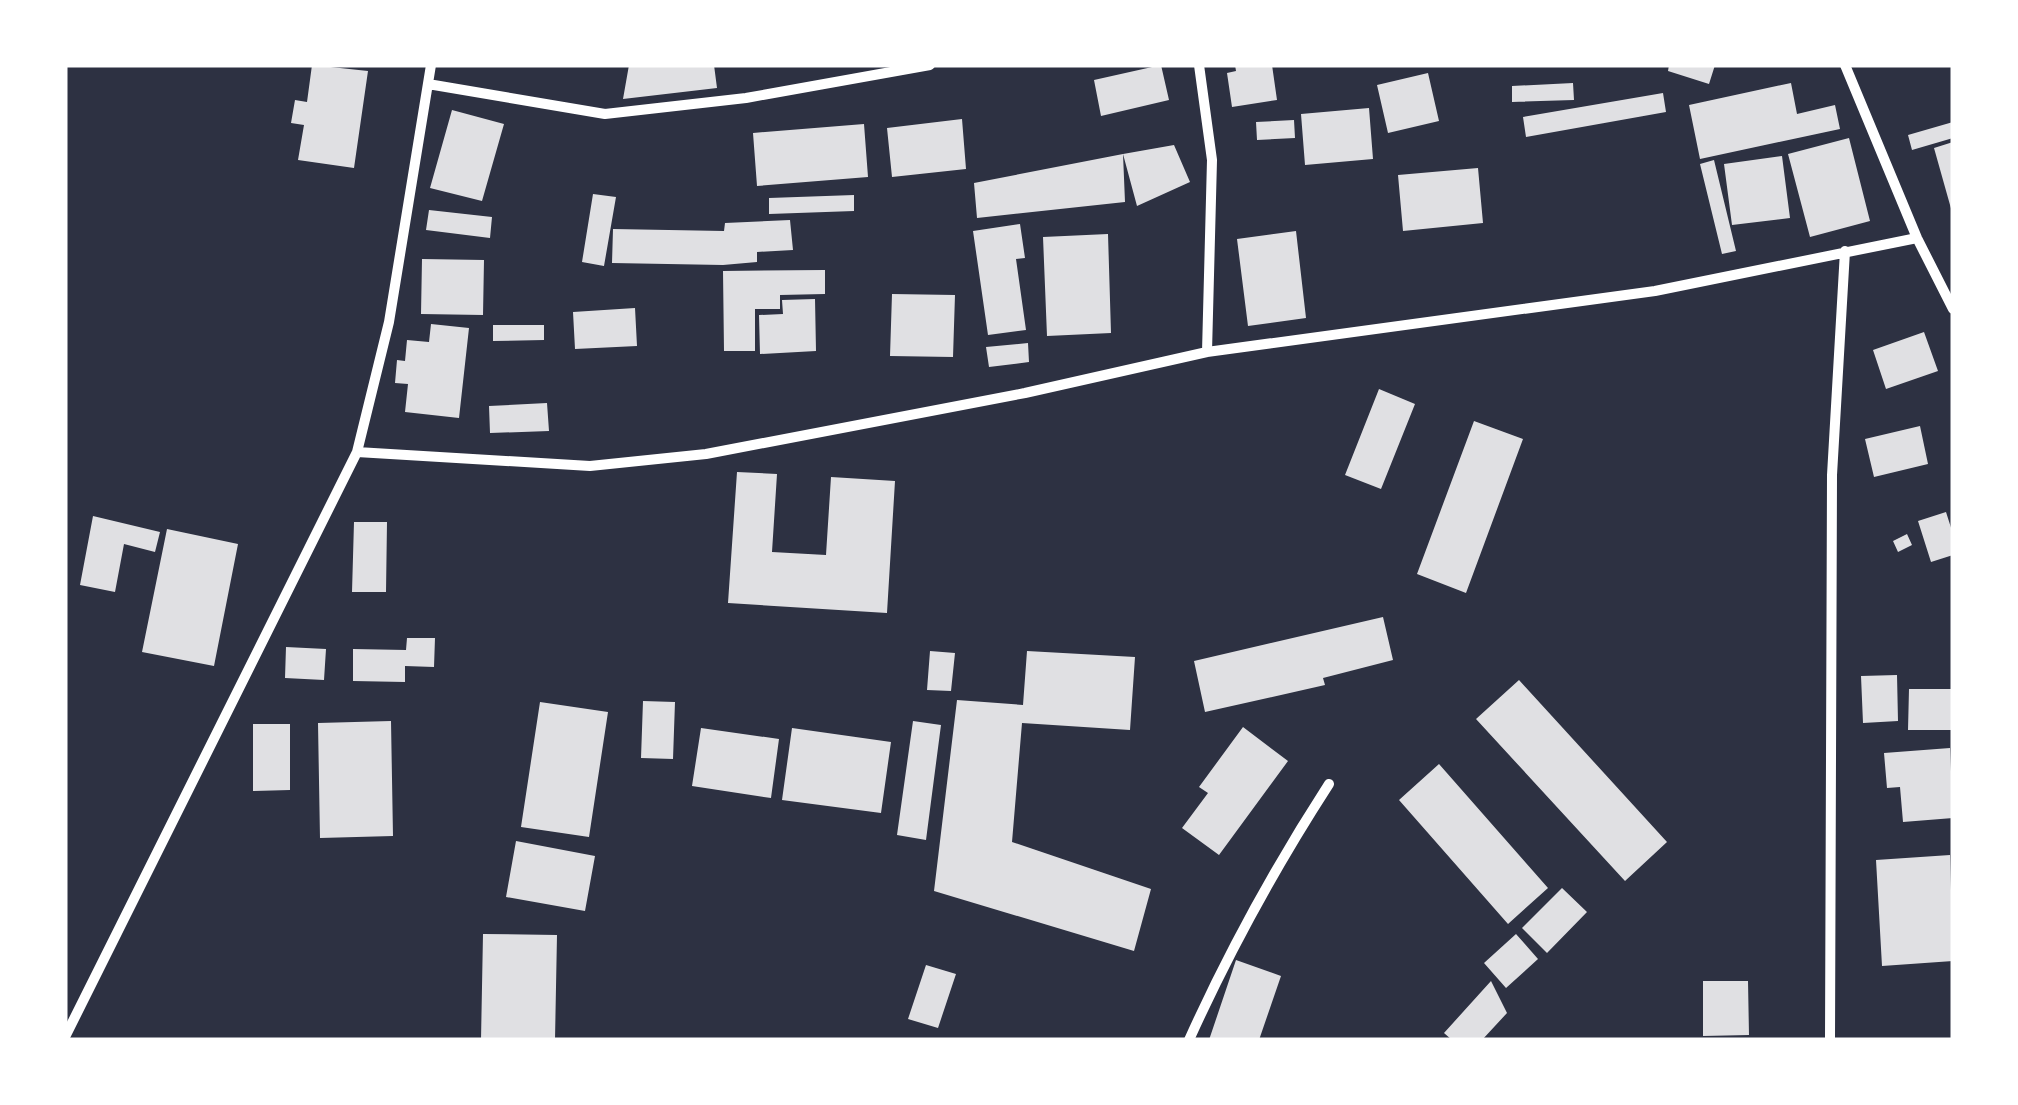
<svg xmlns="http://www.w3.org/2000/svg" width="2018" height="1105" viewBox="0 0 2018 1105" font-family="'Playfair Display',serif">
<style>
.building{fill:#e0e0e3}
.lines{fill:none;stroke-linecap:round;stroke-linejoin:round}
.minor{stroke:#fff;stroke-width:10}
</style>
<rect width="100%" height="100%" fill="#2d3142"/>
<path class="building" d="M312,65L368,71L354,168L298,160L304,125L291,123L295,100L307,102Z
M629,65H714L717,88L623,99Z
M1161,65L1169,100L1101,116L1094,80Z
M1235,65H1272L1277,100L1232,107L1227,73L1236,71Z
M1669,65H1715L1709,84L1668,71Z
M1428,73L1439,121L1388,133L1377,85Z
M1573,83L1574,100L1512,102V86Z
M1791,83L1797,114L1835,105L1840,129L1700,159L1689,105Z
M1663,93L1666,112L1526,137L1523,117Z
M1369,108L1373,159L1305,165L1301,114Z
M452,110L504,124L482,201L430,188Z
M962,119L966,169L892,177L887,128Z
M1294,120L1295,138L1257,140L1256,122Z
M1953,122V138L1912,150L1908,135Z
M864,124L868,177L757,186L753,133Z
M1849,138L1870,221L1810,237L1788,154Z
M1953,142V211L1952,212L1934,148Z
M1174,145L1190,182L1137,206L1123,154Z
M1123,154L1125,202L977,218L974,183Z
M1782,156L1790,218L1732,225L1724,164Z
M1714,160L1736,251L1722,254L1700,164Z
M1478,168L1483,223L1403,231L1398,175Z
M593,194L616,197L604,266L582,262Z
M854,195V211L769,214V198Z
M429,210L492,217L490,238L426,230Z
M790,220L793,250L757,252V262L723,265L612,263L613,229L724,231L725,223Z
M1020,224L1025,258L1016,259L1026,330L988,335L973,231Z
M1296,231L1306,318L1248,326L1237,239Z
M1108,234L1111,333L1047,336L1043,237Z
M422,259L484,260L483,315L421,314Z
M825,270V294L780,295V309H755V351H724L723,271Z
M892,294L955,295L953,357L890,356Z
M815,299L816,351L760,354L759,315L783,314L782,300Z
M635,308L637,346L575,349L573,312Z
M431,324L469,328L459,418L405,412L408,384L395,383L397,360L405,361L407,340L429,342Z
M493,325H544V340L493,341Z
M1924,332L1938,371L1886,389L1873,350Z
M1028,343L1029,362L989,367L986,347Z
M1379,389L1415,404L1381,489L1345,475Z
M547,403L549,431L490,433L489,406Z
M1474,421L1523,439L1466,593L1417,574Z
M1920,426L1928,464L1874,477L1865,439Z
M737,472L777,474L772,552L826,555L831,477L895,481L887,613L728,603Z
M1946,512L1953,534V555L1931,562L1918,521Z
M93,516L160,532L155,552L124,544L115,592L80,585Z
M354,522H387L386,592H352Z
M167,529L238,544L214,666L142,652Z
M1907,534L1912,545L1898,552L1893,541Z
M1383,617L1393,660L1323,678L1325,685L1205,712L1194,661Z
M407,638H435L434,667L405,666V682L353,681V649L406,650Z
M286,647L326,649L324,680L285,678Z
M930,651L955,653L951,691L927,690Z
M1027,651L1135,657L1130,730L1022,723L1012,842L1151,889L1134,951L934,891L957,700L1023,705Z
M1897,675L1898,721L1863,723L1861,676Z
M1519,680L1667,842L1625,881L1476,719Z
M1909,689H1953V730H1908Z
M643,701L675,702L673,759L641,758Z
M540,702L608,712L589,837L521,827Z
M391,721L393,836L320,838L318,723Z
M913,721L941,725L926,840L897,835Z
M253,724H290V790L253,791Z
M1243,727L1288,761L1219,855L1182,828L1208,793L1199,787Z
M701,728L779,739L771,798L692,786Z
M792,728L891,742L881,813L782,800Z
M1950,748L1953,818L1903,822L1900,787L1887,788L1884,753Z
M1439,764L1548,888L1508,924L1399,800Z
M516,841L595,856L585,911L506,897Z
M1950,855L1953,961L1882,966L1876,860Z
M1562,888L1587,912L1547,953L1522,928Z
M483,934L557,935L555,1040H481Z
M1516,934L1538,959L1506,988L1484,963Z
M1236,960L1281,976L1259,1040H1209Z
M926,965L956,974L938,1028L908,1019Z
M1491,981L1507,1013L1482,1040H1452L1444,1033Z
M1703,981H1748L1749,1035L1703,1036Z"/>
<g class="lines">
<path class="minor" d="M1199,65L1212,160L1207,352
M1845,65L1917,238L1953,309
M428,84L605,114L746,98L930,65
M357,452L590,466L706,454L1025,393L1207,352L1655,291L1917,238
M65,1037L357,452L389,322L431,65
M1189,1040C1231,947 1274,869 1329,784
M1830,1040L1832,475L1845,251"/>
</g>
<rect width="2018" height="1105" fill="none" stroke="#ffffff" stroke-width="135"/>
</svg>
